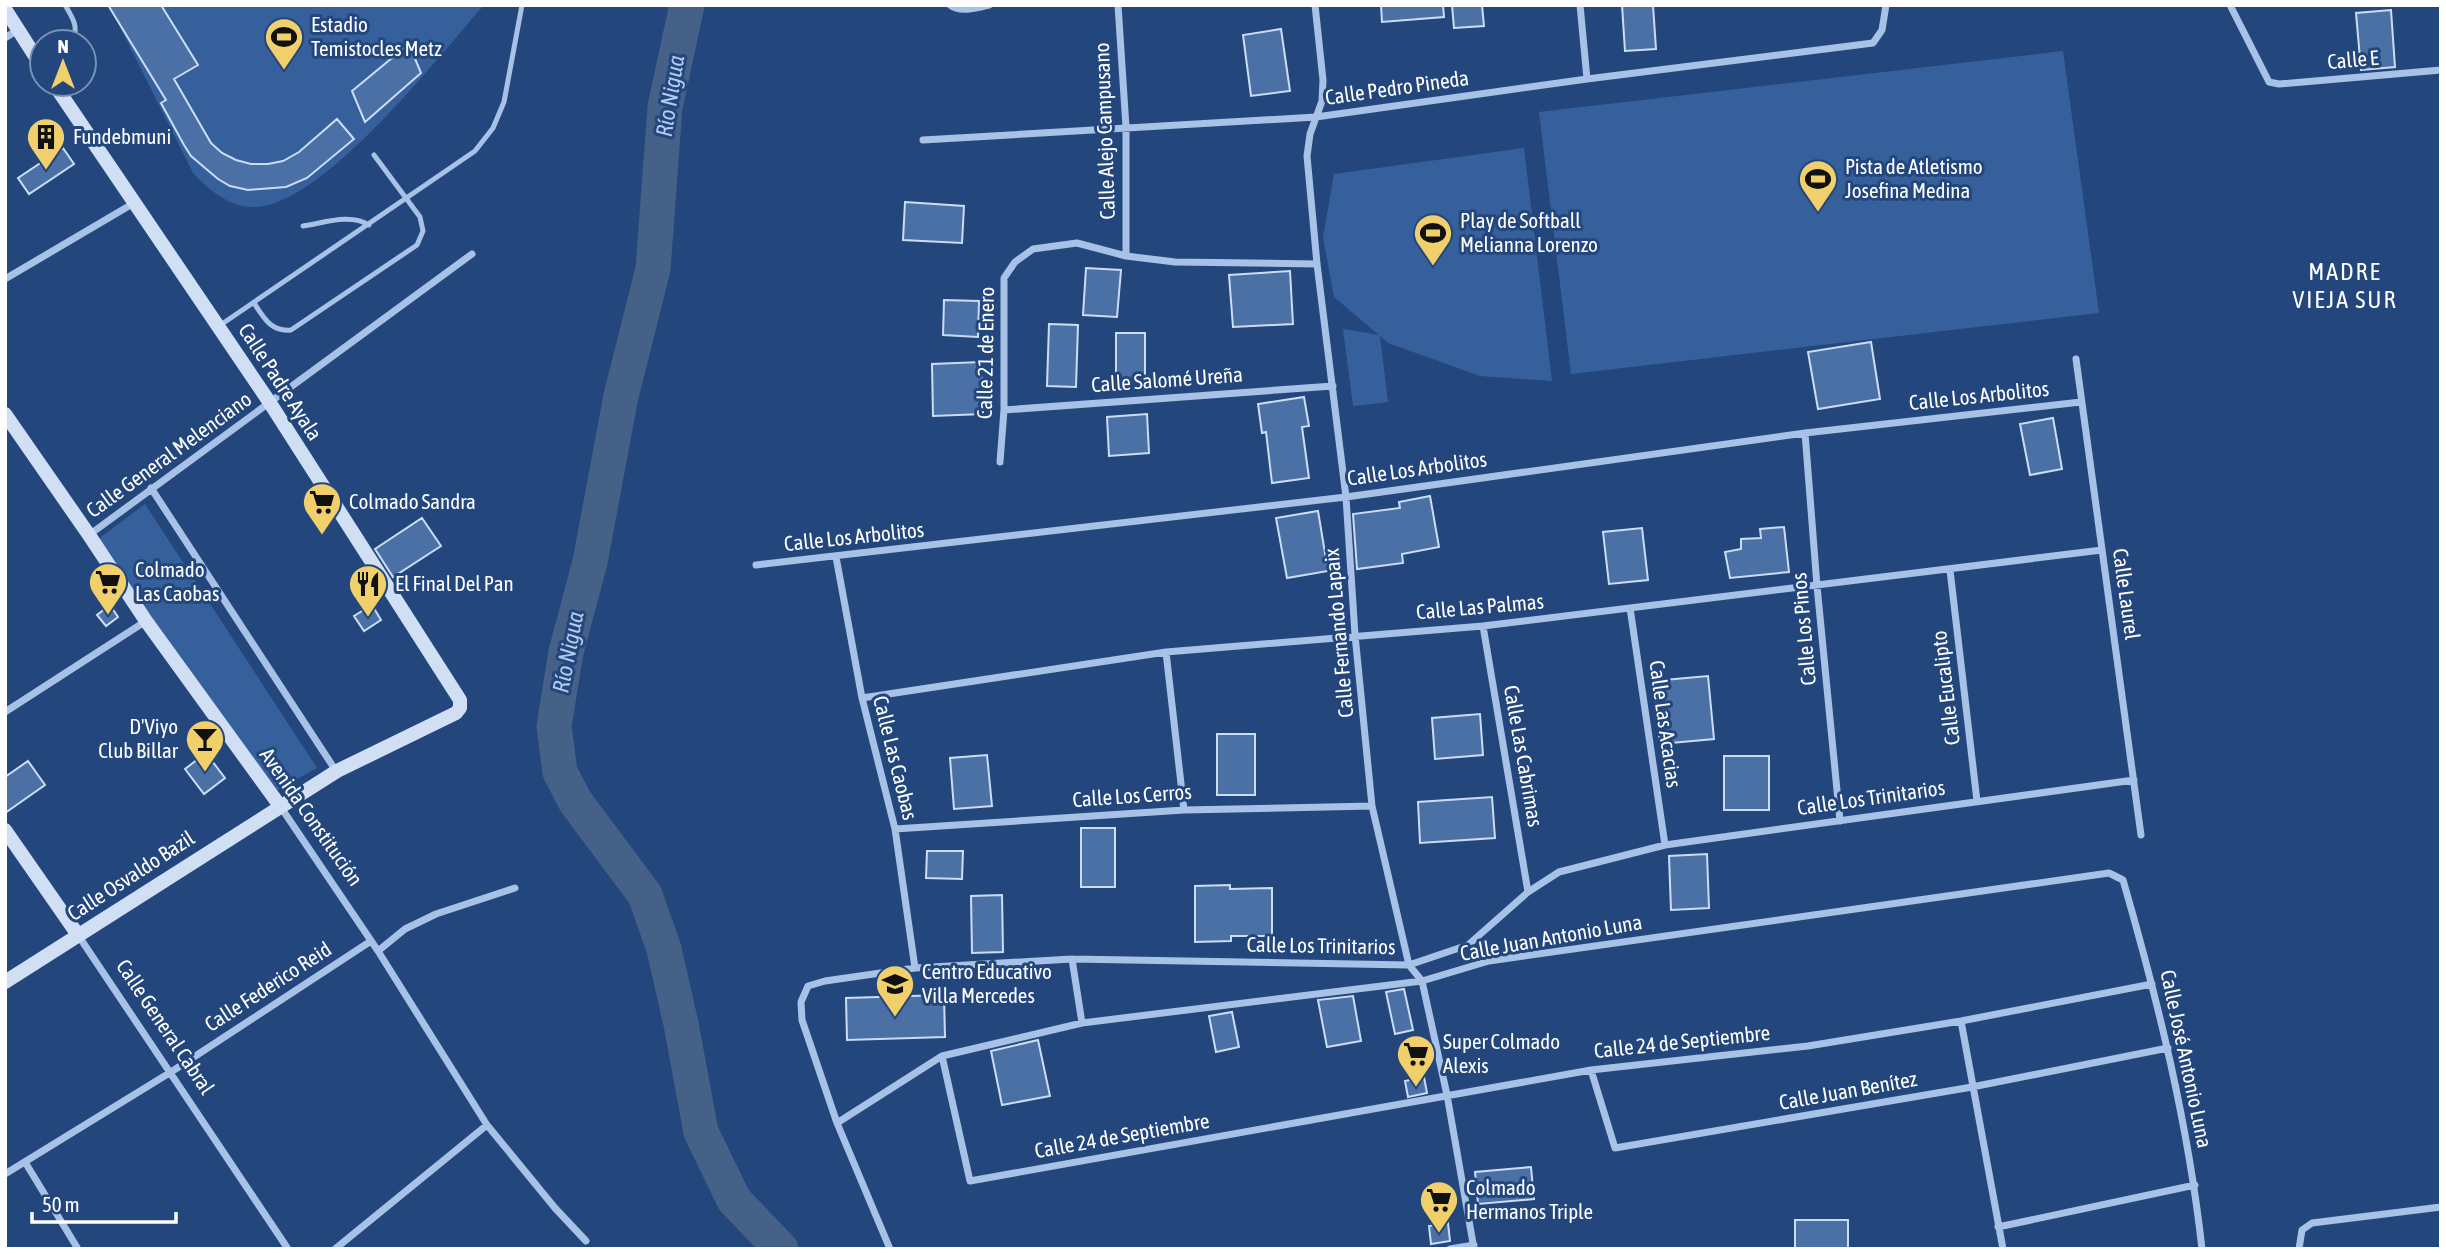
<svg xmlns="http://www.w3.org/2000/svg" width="2446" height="1254" viewBox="0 0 2446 1254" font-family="'Asap Condensed',sans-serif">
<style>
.green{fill:#36609b}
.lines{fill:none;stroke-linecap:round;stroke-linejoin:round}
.river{stroke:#466188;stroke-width:35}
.building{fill:#4b70a6;stroke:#cbdcf5;stroke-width:2}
.lane{stroke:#a8c1e6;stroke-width:5}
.street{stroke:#a8c1e6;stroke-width:7}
.secondary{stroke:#d1dff5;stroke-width:14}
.labels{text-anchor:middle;stroke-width:6;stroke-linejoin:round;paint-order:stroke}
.poi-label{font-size:21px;fill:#fff;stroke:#23477d;text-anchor:start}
.street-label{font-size:21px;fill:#fff;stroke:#23477d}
.water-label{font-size:23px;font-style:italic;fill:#b3cbee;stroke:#23477d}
.quarter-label{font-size:24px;letter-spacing:2px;fill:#fff;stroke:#23477d}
</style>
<rect width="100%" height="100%" fill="#23477d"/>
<path class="green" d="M109,5H484C438,57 324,204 256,207C230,208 210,191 193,173Z
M2063,51L2099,313L1571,374L1539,112Z
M1524,148L1552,381L1480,376L1388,343L1380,336L1388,402L1353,406L1343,329L1379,335L1334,297L1323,237L1334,174Z
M145,504L317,768L274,792L97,540Z"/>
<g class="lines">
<path class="river" d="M687,5L665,107L653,269L621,396L590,562L566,652L554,726L560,772L575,801L645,895L664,949L681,1024L701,1132L734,1200L781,1249"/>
</g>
<path class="building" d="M108,5H161L198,65L174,79L211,143L222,153L236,160L251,164H268L283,161L299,152L337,119L354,139L307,178L286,187L248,190L230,186L218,179L191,156L184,145L161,103L166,100Z
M1381,5H1443L1444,17L1382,22Z
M1452,5H1482L1484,26L1454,28Z
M1622,5H1653L1656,49L1625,51Z
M2391,10L2395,67L2361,70L2356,13Z
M1281,29L1290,91L1251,96L1243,35Z
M409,44L421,73L365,122L352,91Z
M63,148L74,164L29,194L18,178Z
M905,202L964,206L962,243L903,240Z
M1086,268L1121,270L1117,317L1083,315Z
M1290,271L1293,324L1233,327L1229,275Z
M944,300L979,301L978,337L943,335Z
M1049,324L1078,325L1076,387L1047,386Z
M1116,333H1145V382H1116Z
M1871,342L1880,399L1818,409L1808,352Z
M981,362L983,414L933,416L932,364Z
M1304,397L1309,426L1302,427L1309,478L1272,483L1266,432L1262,433L1258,404Z
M1147,414L1149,453L1109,456L1107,417Z
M2053,418L2062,469L2030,475L2020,424Z
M1430,496L1439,547L1402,554L1403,563L1357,569L1353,514L1400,508L1399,502Z
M1318,511L1328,571L1287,578L1276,518Z
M422,518L441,546L393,577L375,549Z
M1784,527L1789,572L1730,578L1725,552L1741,549V539L1761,538L1760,529Z
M1642,528L1648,580L1609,584L1603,532Z
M110,605L118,617L106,626L97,615Z
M372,605L381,620L364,631L354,616Z
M1708,676L1714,739L1660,744L1653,681Z
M1480,714L1483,755L1435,759L1432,718Z
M1217,734H1255V795H1217Z
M206,753L225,778L204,794L185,769Z
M987,755L992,806L954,809L950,758Z
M1724,756H1769V810H1724Z
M28,761L45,785L5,813V777Z
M1492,797L1495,838L1420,843L1418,802Z
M1081,828H1115V887H1081Z
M927,851H963L962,879L926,878Z
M1707,854L1709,908L1671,910L1669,856Z
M1230,885V889L1272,888V936H1231V941L1195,942V886Z
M1002,895L1003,952L972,953L971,896Z
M1404,989L1413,1030L1395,1034L1386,992Z
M944,995L945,1037L847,1040L846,998Z
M1353,996L1361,1041L1327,1047L1318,1000Z
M1232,1012L1239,1047L1216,1052L1209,1016Z
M1038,1040L1050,1096L1002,1105L991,1051Z
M1424,1077L1427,1093L1408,1097L1405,1081Z
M1531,1167L1534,1199L1478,1204L1475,1172Z
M1795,1220H1848V1249H1795Z
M1448,1223L1450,1241L1431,1244L1429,1226Z"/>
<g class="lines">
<path class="lane" d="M65,5C73,18 80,29 71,42
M303,226C324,223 350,213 369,225
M254,303C264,318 271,332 291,330L417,245L423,231L420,217L374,155
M219,326L475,151L493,128L504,102L522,5"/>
<path class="street" d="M950,5C960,13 977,8 989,5
M1118,5L1126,127V256
M1315,5L1323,80L1322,101L1310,134L1307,156L1317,264L1346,497L1355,635L1372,806L1409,965L1422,981L1447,1095L1474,1249
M1580,5L1587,79
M2230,5L2269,82L2279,84L2441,70
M5,38L19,29
M923,140L1316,117L1587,79L1873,43L1882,30L1886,5
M5,279L134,203
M2076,359L2141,835
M1004,410L1333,386
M1805,433L1817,586L1840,821
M1000,462L1004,410V278L1015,262L1033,249L1077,243L1126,256L1175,262L1317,264
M151,488L336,771
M89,535L472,254
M836,557L862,698L895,829L915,968
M756,565L1346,497L1805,433L2081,402
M1950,570L1977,801
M1630,608L1665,845
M1483,626L1528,892
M1166,652L1184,810
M862,698L1166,652L1483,626L2102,550
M5,712L146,621
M280,806L378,951L487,1125L555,1208L586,1241
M895,829L1184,810L1372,806
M78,935L288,1249
M378,951L405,929L436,914L515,888
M1072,959L1082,1023
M1961,1021L2003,1249
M942,1056L970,1181L1591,1070L1808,1046L1961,1021L2152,984
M1591,1070L1615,1148L1972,1087L2168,1048
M837,1123L942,1056L1082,1023L1422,981L1489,961L2109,873L2123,880C2158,1001 2188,1123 2202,1249
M25,1162L78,1249
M5,1174L171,1072L371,941
M1998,1227L2195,1185
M335,1249L487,1125
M890,1249L837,1123L802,1020L801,1002L808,986L825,981L915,968L1072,959L1409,965L1468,945L1528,892L1559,872L1665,845L2134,780
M1450,1249L1474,1245
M2299,1249L2302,1230L2312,1223L2441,1207"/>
<path class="secondary" d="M5,9L42,67
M5,414L89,535L146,621L280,806
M5,830L78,935
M5,982L337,771L456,713L460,708V700L270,403L54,84"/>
</g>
<defs>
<g id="stadium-pin" transform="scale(2.0125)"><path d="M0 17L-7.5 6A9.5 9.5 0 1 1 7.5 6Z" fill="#f1d06b" stroke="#23477d"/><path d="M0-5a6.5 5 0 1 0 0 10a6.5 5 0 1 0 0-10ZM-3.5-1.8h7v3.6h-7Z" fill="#111"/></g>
<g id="building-pin" transform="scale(2.0125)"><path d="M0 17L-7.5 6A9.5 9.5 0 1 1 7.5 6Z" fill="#f1d06b" stroke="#23477d"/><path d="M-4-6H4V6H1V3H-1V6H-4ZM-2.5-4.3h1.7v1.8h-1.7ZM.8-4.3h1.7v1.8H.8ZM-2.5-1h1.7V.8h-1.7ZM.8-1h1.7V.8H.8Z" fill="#111"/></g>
<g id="supermarket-pin" transform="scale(2.0125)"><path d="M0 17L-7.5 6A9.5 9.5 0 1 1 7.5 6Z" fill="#f1d06b" stroke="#23477d"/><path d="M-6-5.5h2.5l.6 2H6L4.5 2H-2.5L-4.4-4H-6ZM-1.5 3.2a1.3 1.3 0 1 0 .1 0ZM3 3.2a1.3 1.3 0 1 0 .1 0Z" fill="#111"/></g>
<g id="restaurant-pin" transform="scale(2.0125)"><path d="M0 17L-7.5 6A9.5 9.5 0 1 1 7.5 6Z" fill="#f1d06b" stroke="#23477d"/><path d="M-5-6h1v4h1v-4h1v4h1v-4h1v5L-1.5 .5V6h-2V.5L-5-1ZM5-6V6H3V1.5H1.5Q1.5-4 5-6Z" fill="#111"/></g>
<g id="bar-pin" transform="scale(2.0125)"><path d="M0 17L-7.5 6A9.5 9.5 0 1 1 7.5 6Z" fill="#f1d06b" stroke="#23477d"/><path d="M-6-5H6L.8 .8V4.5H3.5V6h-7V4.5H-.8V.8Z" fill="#111"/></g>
<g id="school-pin" transform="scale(2.0125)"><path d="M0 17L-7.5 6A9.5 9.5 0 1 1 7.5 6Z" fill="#f1d06b" stroke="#23477d"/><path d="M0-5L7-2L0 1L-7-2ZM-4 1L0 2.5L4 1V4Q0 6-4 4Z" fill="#111"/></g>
</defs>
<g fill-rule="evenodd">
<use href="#stadium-pin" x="284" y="37"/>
<use href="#building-pin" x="46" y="137"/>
<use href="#stadium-pin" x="1818" y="179"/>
<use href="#stadium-pin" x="1433" y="233"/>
<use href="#supermarket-pin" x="322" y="502"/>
<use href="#supermarket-pin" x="108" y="582"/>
<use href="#restaurant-pin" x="368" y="584"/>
<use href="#bar-pin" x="205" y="739"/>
<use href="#school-pin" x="895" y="984"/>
<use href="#supermarket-pin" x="1416" y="1054"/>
<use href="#supermarket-pin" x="1439" y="1200"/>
</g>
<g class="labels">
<g class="poi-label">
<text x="311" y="32">Estadio<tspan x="311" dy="24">Temistocles Metz</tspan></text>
<text x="73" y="144">Fundebmuni</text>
<text x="1845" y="174">Pista de Atletismo<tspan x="1845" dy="24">Josefina Medina</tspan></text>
<text x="1460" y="228">Play de Softball<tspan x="1460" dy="24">Melianna Lorenzo</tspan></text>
<text x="349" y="509">Colmado Sandra</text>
<text x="135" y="577">Colmado<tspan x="135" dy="24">Las Caobas</tspan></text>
<text x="395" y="591">El Final Del Pan</text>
<text x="178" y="734" text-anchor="end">D'Viyo<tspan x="178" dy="24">Club Billar</tspan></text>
<text x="922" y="979">Centro Educativo<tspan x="922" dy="24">Villa Mercedes</tspan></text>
<text x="1443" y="1049">Super Colmado<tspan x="1443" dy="24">Alexis</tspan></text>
<text x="1466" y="1195">Colmado<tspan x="1466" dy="24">Hermanos Triple</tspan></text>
</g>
<g class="street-label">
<text transform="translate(2353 60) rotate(-5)" y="7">Calle E</text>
<text transform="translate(1397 88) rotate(-8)" y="7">Calle Pedro Pineda</text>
<text transform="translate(1105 131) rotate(-92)" y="7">Calle Alejo Campusano</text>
<text transform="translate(986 353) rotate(-89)" y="7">Calle 21 de Enero</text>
<text transform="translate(1167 380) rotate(-4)" y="7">Calle Salomé Ureña</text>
<text transform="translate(280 382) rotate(57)" y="7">Calle Padre Ayala</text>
<text transform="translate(1979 396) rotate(-6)" y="7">Calle Los Arbolitos</text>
<text transform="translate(169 455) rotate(-36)" y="7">Calle General Melenciano</text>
<text transform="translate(1417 469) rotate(-8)" y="7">Calle Los Arbolitos</text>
<text transform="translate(854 537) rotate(-6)" y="7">Calle Los Arbolitos</text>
<text transform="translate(2126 594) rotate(82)" y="7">Calle Laurel</text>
<text transform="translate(1480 607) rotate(-5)" y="7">Calle Las Palmas</text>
<text transform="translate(1804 629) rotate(-95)" y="7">Calle Los Pinos</text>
<text transform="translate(1339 633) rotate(-95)" y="7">Calle Fernando Lapaix</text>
<text transform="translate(1946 688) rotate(-97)" y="7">Calle Eucalipto</text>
<text transform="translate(1665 724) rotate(82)" y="7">Calle Las Acacias</text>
<text transform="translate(1523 756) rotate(80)" y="7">Calle Las Cabrimas</text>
<text transform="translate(895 758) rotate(76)" y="7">Calle Las Caobas</text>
<text transform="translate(1132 796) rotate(-4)" y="7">Calle Los Cerros</text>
<text transform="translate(1871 798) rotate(-8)" y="7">Calle Los Trinitarios</text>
<text transform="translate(311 817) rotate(55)" y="7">Avenida Constitución</text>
<text transform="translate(131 876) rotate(-33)" y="7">Calle Osvaldo Bazil</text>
<text transform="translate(1551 938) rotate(-10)" y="7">Calle Juan Antonio Luna</text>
<text transform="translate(1321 946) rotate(1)" y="7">Calle Los Trinitarios</text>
<text transform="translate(268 987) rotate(-33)" y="7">Calle Federico Reid</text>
<text transform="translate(165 1027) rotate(56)" y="7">Calle General Cabral</text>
<text transform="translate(1682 1042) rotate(-6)" y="7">Calle 24 de Septiembre</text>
<text transform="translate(2186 1059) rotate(78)" y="7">Calle José Antonio Luna</text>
<text transform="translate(1848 1091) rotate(-10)" y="7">Calle Juan Benítez</text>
<text transform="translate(1122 1136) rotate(-10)" y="7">Calle 24 de Septiembre</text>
</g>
<g class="water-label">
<text transform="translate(670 96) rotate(-81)" y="8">Río Nigua</text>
<text transform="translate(568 652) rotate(-79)" y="8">Río Nigua</text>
</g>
<g class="quarter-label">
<text x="2345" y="280">MADRE<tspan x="2345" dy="28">VIEJA SUR</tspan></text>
</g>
</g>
<rect width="2446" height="1254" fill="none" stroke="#ffffff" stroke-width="14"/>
<g transform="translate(63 63)"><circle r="33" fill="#23477d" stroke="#7b91b1" stroke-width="2"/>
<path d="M0-5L12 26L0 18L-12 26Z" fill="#f1d06b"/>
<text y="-10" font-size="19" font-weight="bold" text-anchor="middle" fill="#ffffff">N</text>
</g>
<path d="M32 1212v10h144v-10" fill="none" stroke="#ffffff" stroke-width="3.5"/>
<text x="42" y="1212" font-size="21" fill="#ffffff" stroke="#23477d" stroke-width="5" paint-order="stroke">50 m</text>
</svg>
